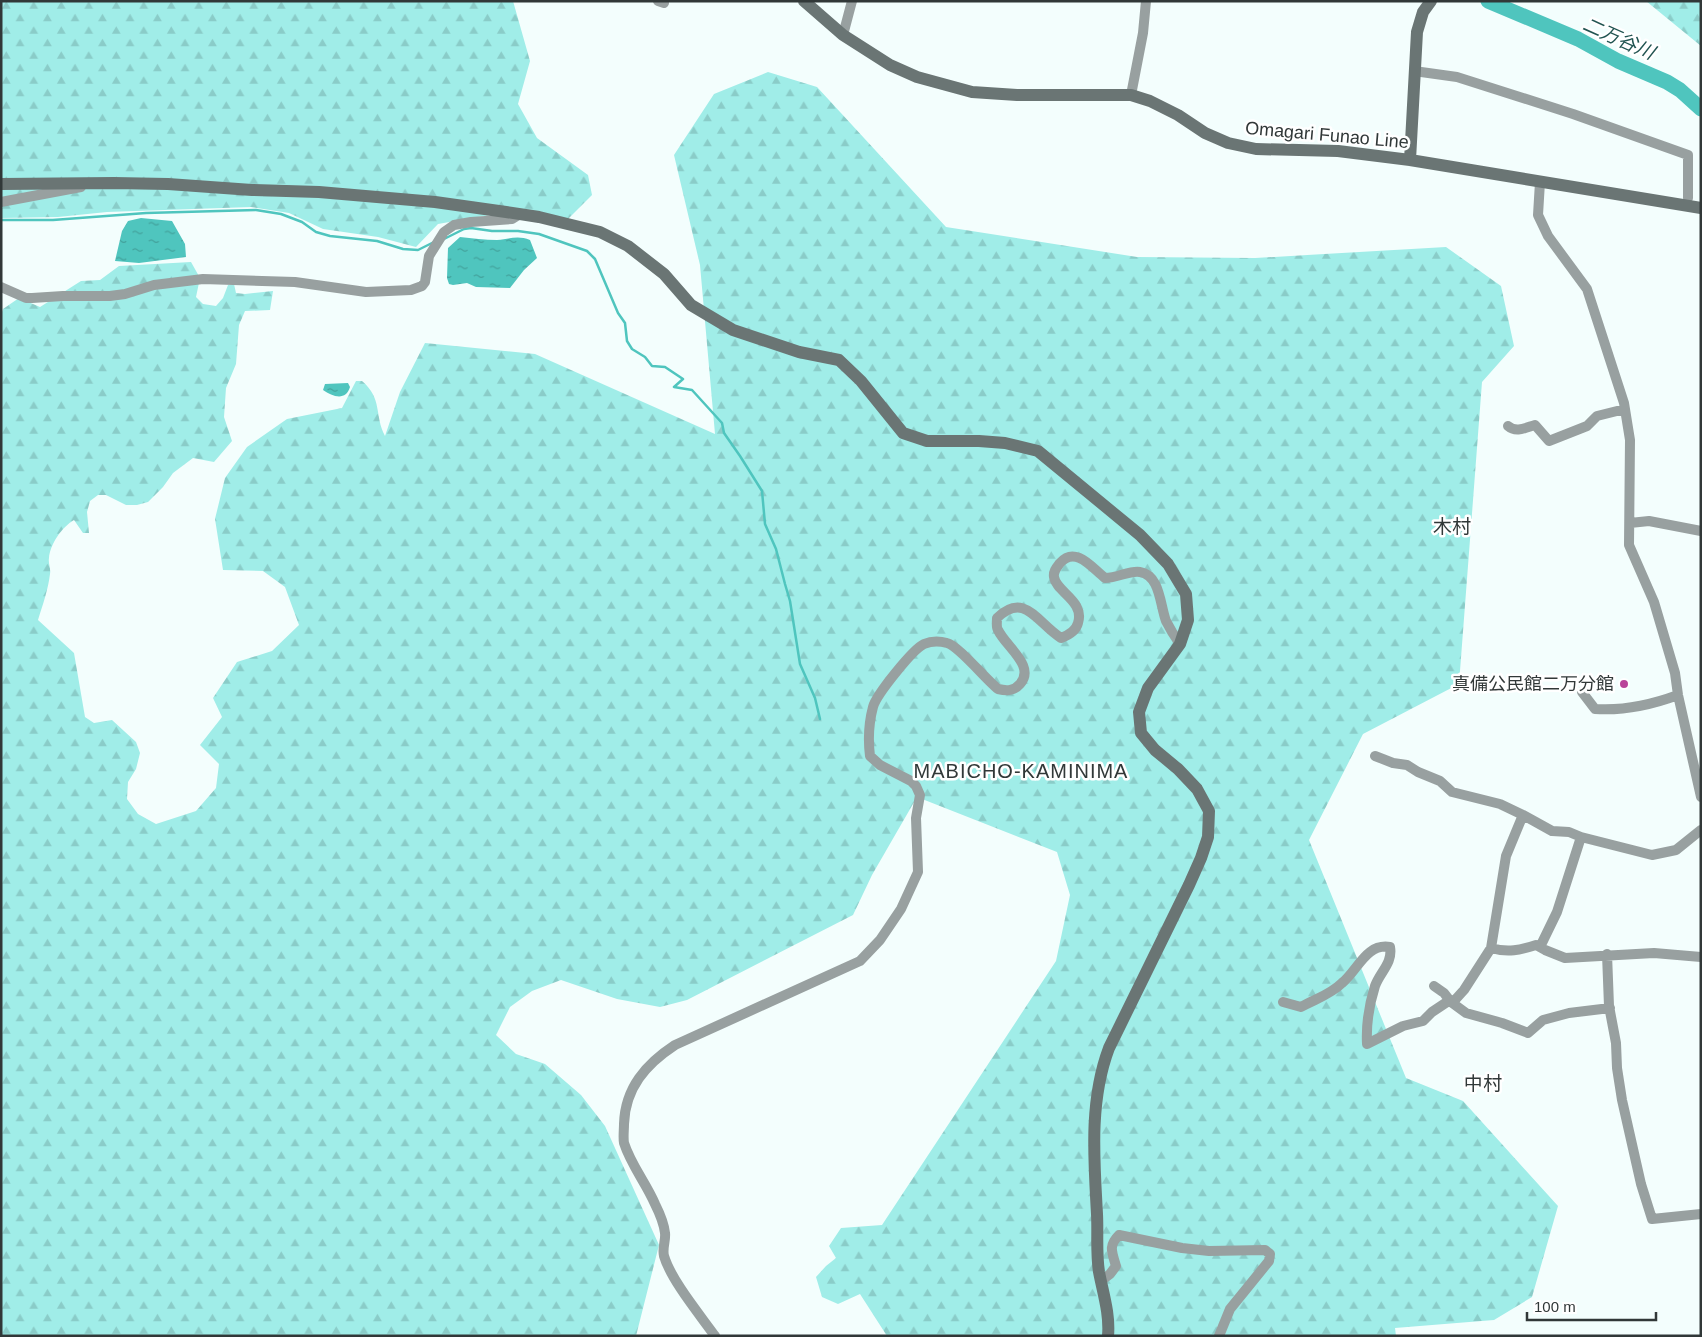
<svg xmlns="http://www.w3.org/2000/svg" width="1702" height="1337" viewBox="0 0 1702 1337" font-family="Arial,'Noto Sans JP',sans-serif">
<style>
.forest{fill:url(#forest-firs)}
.water{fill:url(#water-ripples)}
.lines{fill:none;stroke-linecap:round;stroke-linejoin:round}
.stream{stroke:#4fc5be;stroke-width:2.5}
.river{stroke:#4fc5be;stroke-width:15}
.street{stroke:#98a0a0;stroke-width:10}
.secondary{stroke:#6a7574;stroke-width:12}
.poi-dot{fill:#ba4399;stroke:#fff;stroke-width:2}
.labels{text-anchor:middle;stroke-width:5;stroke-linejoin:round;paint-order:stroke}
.street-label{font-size:18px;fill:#313838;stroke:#fff}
.poi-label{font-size:18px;fill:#313838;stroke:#fff;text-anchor:end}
.water-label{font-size:19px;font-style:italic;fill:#215451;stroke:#fff}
.neighbourhood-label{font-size:19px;fill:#313838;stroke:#fff}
.quarter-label{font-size:20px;letter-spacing:1px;fill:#313838;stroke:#fff}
</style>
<defs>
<pattern id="forest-firs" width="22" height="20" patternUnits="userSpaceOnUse" patternTransform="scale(1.25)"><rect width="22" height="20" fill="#a0ede8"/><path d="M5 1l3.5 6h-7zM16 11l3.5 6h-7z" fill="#8accc8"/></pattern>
<pattern id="water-ripples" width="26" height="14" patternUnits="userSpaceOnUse" patternTransform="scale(1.25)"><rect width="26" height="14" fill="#4fc5be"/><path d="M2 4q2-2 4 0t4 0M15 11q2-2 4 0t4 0" fill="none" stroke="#42a19b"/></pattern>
</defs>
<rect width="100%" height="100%" fill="#f3fefd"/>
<path class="forest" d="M1,1H513L530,61L518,104L537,138L588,175L592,195L568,219L501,213L438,224L416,247L378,237L323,229L289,213L251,207L107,212L58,217L1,218Z
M1646,1H1701V46Z
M768,72L817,87L946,227L1137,257L1255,258L1446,247L1501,286L1514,346L1482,382L1459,684L1363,734L1309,840L1406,1078L1463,1101L1558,1206L1532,1297L1494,1320L1395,1328L1396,1336H887L860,1294L838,1304L822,1297L816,1277L826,1266L836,1258L829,1246L841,1228L882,1225L1056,961L1070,895L1057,852L917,797L872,875L853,915L687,1000L660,1007L617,999L561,980L532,991L510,1007L496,1035L516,1054L545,1064L581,1095L605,1126L659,1245L636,1336H1V315L3,309L19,298L40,307L81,281L100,280L119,266L191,262L200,278L196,297L203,304L216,306L223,298L228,285L234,284L236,293L245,294L273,291L270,310L245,311L239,325L236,364L226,388L224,417L232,441L214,462L193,458L173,473L163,487L148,502L137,505H126L106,495H98L90,501L87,512L89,533H83L74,520C62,527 50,544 49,558C48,564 51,568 50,574C48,590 43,604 38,620L74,653L85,717L94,723L112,720L136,742L140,753L136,769L128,782L127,799L138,814L156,824L196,811L216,788L219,764L200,745L222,717L213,698L237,662L272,651L299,625L285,587L263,571L223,570L215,519L225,478L247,447L287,419L342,408L356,381H362C383,399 374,415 385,436L400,392L425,343L535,354L715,434L700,265L674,155L714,94Z"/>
<path class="water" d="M141,218L172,221L185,244L186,257L139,263L115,261L122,231L128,221Z
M460,237C472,238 485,240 497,240C509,239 518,235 530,240L537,258L524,270L510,288L476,287L467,283L453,285L449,284L447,278L448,248Z
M348,383L350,387C346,401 333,397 323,390L325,384Z"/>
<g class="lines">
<path class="stream" d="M1,220H53L146,213L256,210L281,214L302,222L316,232L330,236L377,241L403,249L418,250L434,242
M444,239L464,229L471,228L492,231H518L539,234L587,251L595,259L618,313L625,323L627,341L632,349L645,357L652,366L665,367L683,379L674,387L692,390L722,423L724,433L740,456L762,491L765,524L776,549L785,584L790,601L800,664L815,698L820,719"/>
<path class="river" d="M1488,1L1578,39L1618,61L1667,82L1680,90L1701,109"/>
<path class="street" d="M658,1L664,3
M843,35L852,1
M1414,71L1457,77L1573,114L1688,155V198
M1131,95L1143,33L1146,1
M1540,182L1538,215L1548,236L1587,289L1624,403L1630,440L1629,545L1654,602L1675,673L1678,695L1701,797
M1,202L81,187
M1,287L26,298H32L63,296H110L125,294L154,285L203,279L295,282L366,292L411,290L422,286L425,282L429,256L444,232L454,225L471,222L512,219L520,214
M1508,426C1516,433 1525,428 1535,425L1549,441L1587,426L1597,416L1625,409
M1630,523L1649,521L1701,531
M1582,692L1595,709C1625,711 1651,705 1678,695
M1375,756L1393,763L1407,765L1418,772L1440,781L1452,792L1500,804L1523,815
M1701,830L1676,850L1652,855L1581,837L1569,832L1552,831L1523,815L1506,856L1491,948C1508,953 1520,950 1536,945L1545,950L1565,958L1654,953L1701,957
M1540,947L1557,912L1581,837
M1607,954L1609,1006L1616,1043L1617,1068L1622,1100L1641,1184L1652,1219L1701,1214
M1434,986L1444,993L1451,1002L1466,1013L1502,1023L1528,1033L1543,1020L1569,1013L1610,1008
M1283,1002L1301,1007C1315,999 1330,995 1342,983C1358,970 1366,943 1390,947C1393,963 1380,972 1375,986C1369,1005 1366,1024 1367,1044L1403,1026L1423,1021L1432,1012L1447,1002L1454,1001L1464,990L1491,948
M1102,1280L1110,1274L1116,1266C1112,1252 1108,1246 1119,1235L1182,1248L1209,1251L1265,1250L1270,1254L1269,1261L1230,1309L1219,1336
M715,1336C700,1315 671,1280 664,1256C662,1248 666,1240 665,1233C664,1224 659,1212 655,1204C646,1183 631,1165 624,1143C623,1137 624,1130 624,1124C625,1088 646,1064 675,1045L860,961L880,940L901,909L918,872L916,818L920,795L916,786L911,781L880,765L870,756C868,740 869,722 873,707C876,695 913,649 924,644C931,641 940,641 947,643C959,646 986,680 998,689C1007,691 1014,691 1020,684C1036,666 1006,647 998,630C996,627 997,623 997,618C1025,591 1037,623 1061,638C1069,635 1076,631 1078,623C1085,601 1056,592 1054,577C1053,571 1057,567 1060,563C1076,545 1093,569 1105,578C1118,578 1130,570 1140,572C1160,575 1160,605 1166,621C1170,629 1175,637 1180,644"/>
<path class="secondary" d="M804,1L843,35L890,65L917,77L972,92L1017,95H1131L1150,101L1178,115L1205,133L1228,143L1256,149L1338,151L1410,160L1701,208
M1410,160L1417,32L1423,12L1431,1
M1,184L114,183L168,184L252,190L319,192L435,202L506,212L539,217L600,232L628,246L664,274L691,305L733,330L799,352L839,360L861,381L903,433L927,441H979L1005,443L1038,451L1140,535L1168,564L1186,594L1188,620L1180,644L1148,688L1139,712L1141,733L1155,750L1178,769L1197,789L1209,811L1208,837L1201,858L1189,885L1109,1048C1089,1101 1094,1159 1097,1214C1098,1233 1096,1253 1099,1272C1103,1293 1110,1314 1108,1336"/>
</g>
<circle class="poi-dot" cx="1624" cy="684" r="5"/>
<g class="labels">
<g class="street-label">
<text transform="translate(1327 135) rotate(5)" y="6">Omagari Funao Line</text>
</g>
<g class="poi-label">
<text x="1614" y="690">真備公民館二万分館</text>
</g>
<g class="water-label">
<text transform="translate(1619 38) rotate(24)" y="7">二万谷川</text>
</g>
<g class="neighbourhood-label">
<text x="1452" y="533">木村</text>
<text x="1483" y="1090">中村</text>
</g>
<g class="quarter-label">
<text x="1021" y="778">MABICHO-KAMINIMA</text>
</g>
</g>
<rect width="1702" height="1337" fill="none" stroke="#313838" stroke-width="5"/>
<path d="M1527 1312v8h129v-8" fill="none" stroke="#313838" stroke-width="2.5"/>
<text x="1534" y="1312" font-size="15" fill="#313838" stroke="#ffffff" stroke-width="4" paint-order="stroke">100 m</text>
</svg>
